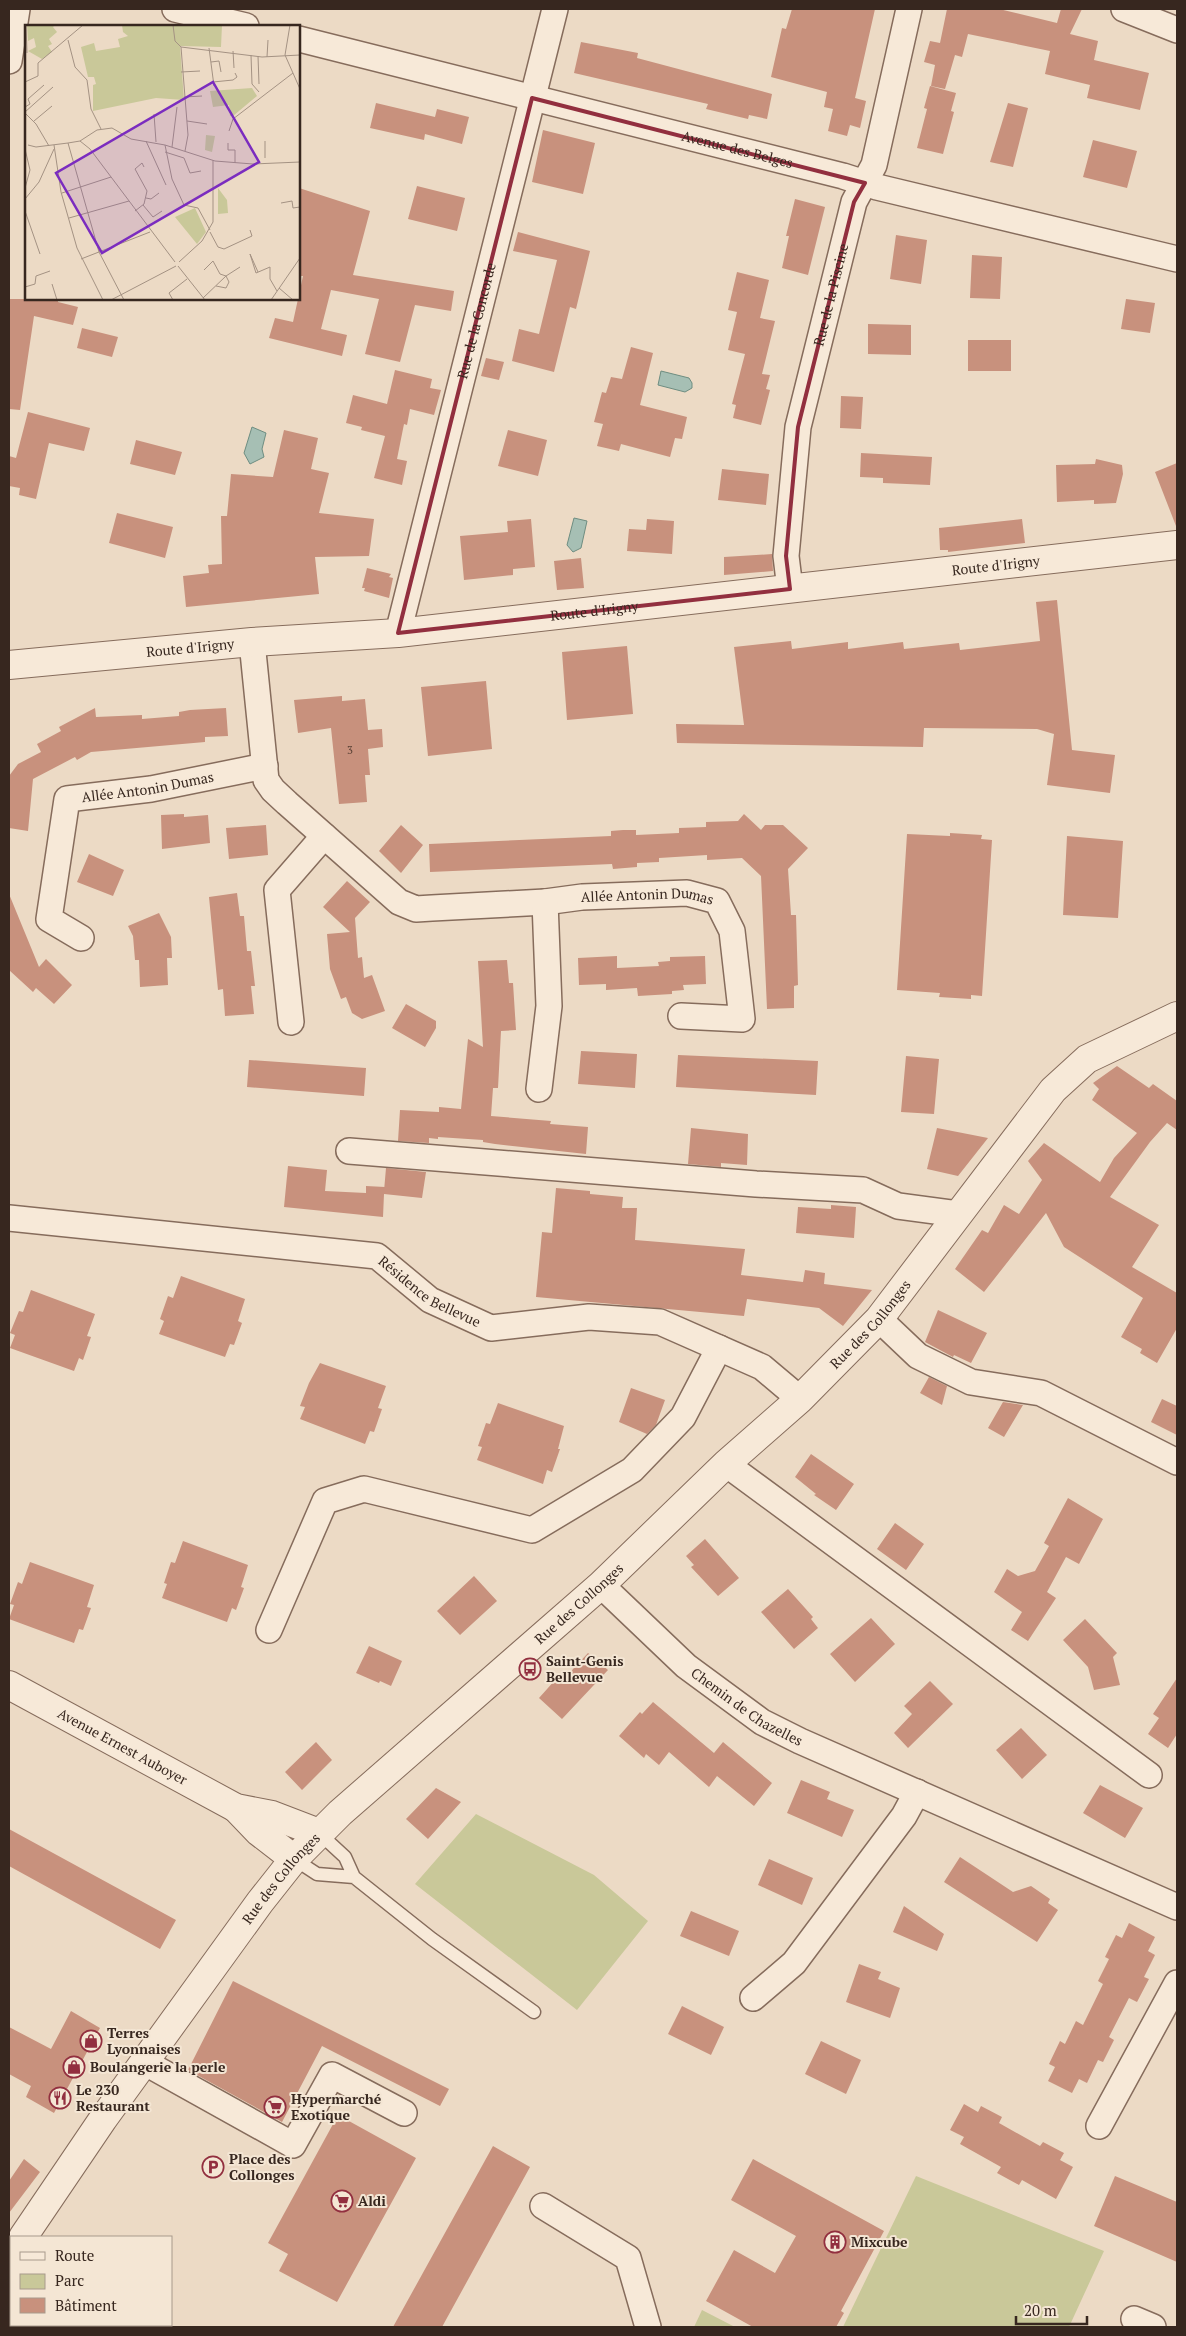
<svg xmlns="http://www.w3.org/2000/svg" width="1186" height="2336" viewBox="0 0 1186 2336" font-family="'PT Serif',serif">
<style>
.green{fill:#c9c899}
.water{fill:#a6bfb4;stroke:#6e8d81}
.building{fill:#c8917d}
.lines{fill:none;stroke-linecap:round;stroke-linejoin:round}
.service-casing{stroke:#866c5c;stroke-width:15}
.minor-casing{stroke:#866c5c;stroke-width:28}
.tertiary-casing{stroke:#866c5c;stroke-width:30}
.service{stroke:#f7e9d8;stroke-width:12}
.minor{stroke:#f7e9d8;stroke-width:25}
.tertiary{stroke:#f7e9d8;stroke-width:28}
.marked{fill:none;stroke:#922f3f;stroke-width:4;stroke-linejoin:round}
.labels{text-anchor:middle;stroke-width:4;stroke-linejoin:round;paint-order:stroke}
.number-label{font-size:11px;fill:#5b4236}
.street-label{font-size:14px;fill:#37271f;stroke:#f4e6d4}
.poi-label{font-size:14px;font-weight:bold;fill:#37271f;stroke:#f4e6d4;text-anchor:start}
.inset-road{fill:none;stroke:#a49283;stroke-width:1}
.view{fill:#7b2cbf;fill-opacity:0.15;stroke:#7b2cbf;stroke-width:2.5}
.inset-edge{fill:none;stroke:#37271f;stroke-width:2.5}
</style>
<rect width="100%" height="100%" fill="#ecdac5"/>
<path class="green" d="M476,1814L594,1875L648,1921L577,2010L415,1884Z
M916,2176L1104,2251L1069,2327H843Z
M702,2310L735,2327H694Z"/>
<path class="water" d="M661,371L689,378L692,383V388L685,392L658,385Z
M252,427L266,433L262,449L264,457L250,464L244,453Z
M574,518L587,521L581,548L573,552L567,545Z"/>
<path class="building" d="M792,9H875L855,98L866,101L860,128L850,125L847,136L828,131L833,109L824,107L827,92L771,77L782,28L786,29Z
M947,9H999L1057,23L1061,9H1082L1070,34L1098,41L1094,60L1149,73L1140,110L1087,98L1090,85L1045,74L1050,51L968,34L962,57L955,55L945,89L931,86L935,65L924,62L930,41L940,43Z
M581,42L638,53L637,58L772,94L767,119L749,115L748,119L706,109L708,104L574,73Z
M930,86L956,93L951,111L954,112L943,154L917,148L927,109L924,108Z
M376,103L435,117L437,109L469,117L462,144L425,134L424,140L370,128Z
M1008,103L1028,108L1013,167L990,162Z
M543,130L595,143L583,194L532,182Z
M1093,140L1137,151L1127,188L1083,177Z
M417,186L465,198L457,231L408,219Z
M299,188L370,211L353,275L454,291L451,311L415,305L400,362L365,354L379,299L331,290L321,329L347,335L342,356L269,338L275,318L293,322L303,276H299Z
M795,199L825,207L808,275L782,268L789,236H786Z
M518,232L590,251L576,309L570,307L554,372L512,361L519,329L539,334L557,260L513,251Z
M896,235L927,240L921,284L890,279Z
M972,255L1002,257L1000,299L970,298Z
M737,272L769,280L760,318L775,321L762,374L770,375L766,389L770,390L761,425L733,418L736,405L732,404L745,354L728,350L737,312L728,310Z
M9,299H58V302L78,307L73,325L34,316L20,410L9,409Z
M1126,299L1155,303L1150,333L1121,329Z
M868,324L911,325V355L868,354Z
M82,328L118,337L112,357L77,348Z
M968,340H1011V371H968Z
M631,347L653,353L640,405L687,417L682,439L675,438L670,457L621,444L619,451L597,446L603,424L594,422L602,392L606,393L611,377L622,379Z
M486,358L504,362L499,380L481,376Z
M395,370L432,379L430,388L441,390L434,415L410,409L407,425L404,424L397,459L407,461L402,485L374,478L385,436L361,430L362,427L346,423L353,395L387,404Z
M841,396L863,397L861,429L840,428Z
M28,412L90,428L84,451L49,443L36,499L19,495L20,488L9,486V456L16,458Z
M284,430L318,438L311,469L329,473L319,513L374,519L369,556L315,557L319,594L186,607L183,576L209,573L208,565L222,564L221,516H227L231,474L273,477Z
M508,430L547,440L538,476L498,466Z
M136,440L182,452L175,475L130,464Z
M861,453L932,457L930,485L883,483V478L860,477Z
M1096,459L1122,465L1123,474L1116,503L1094,504V500L1057,502L1056,465L1095,464Z
M1177,463V526H1176L1155,472Z
M722,469L769,474L766,505L718,500Z
M117,513L173,527L165,558L109,543Z
M531,519L535,567L513,569V575L464,580L460,536L508,532L507,521Z
M647,519L674,521L672,554L627,551L629,529L646,530Z
M1022,519L1025,543L948,552V550H940L939,528Z
M772,554L773,571L724,575V557Z
M581,558L584,588L557,590L554,561Z
M367,568L391,574L389,577L393,578L389,598L364,591L365,588H362Z
M1057,600L1072,750L1115,755L1110,793L1047,785L1054,734L1037,729L924,728L923,747L677,743L676,724L744,725L734,647L791,641L792,649L848,642V649L903,642L904,649L959,643L960,650L1040,641L1036,602Z
M627,646L633,714L567,720L562,652Z
M486,681L492,749L428,756L421,687Z
M342,696V701L365,699L368,730L382,729L383,747L368,749L370,775H365L367,802L339,804L331,728L298,733L294,700Z
M95,708L96,717L142,715V719L179,716V712L190,710L226,708L228,736L205,737V742L91,752L77,760L75,757L33,779L28,831L9,828V776L18,764L41,752L37,744L61,731L59,727Z
M184,814V817L208,815L210,843L162,849L161,815Z
M744,814L761,830L765,825H783L808,848L788,869L791,915H796L798,985L794,986V1008L767,1009L761,876L742,858L707,860V855L659,858V862L637,863V867L613,869L612,864L430,872L429,844L611,836V831L623,830H636V835L679,833V828L706,827V822L738,821Z
M266,825L268,855L229,859L226,828Z
M401,825L423,845L401,873L379,851Z
M950,833L982,835L981,839L992,840L982,996L971,995V999L939,997L940,993L897,990L907,834L950,836Z
M1067,836L1123,841L1118,918L1063,915Z
M89,854L124,870L113,896L77,882Z
M347,881L370,902L355,918L358,958L362,957L364,978L372,975L385,1011L362,1019L352,1013L346,997L341,999L330,969L327,934L350,932L323,907Z
M237,893L240,916H244L247,951H251L255,986H251L254,1014L225,1016L223,989L218,990L209,897Z
M9,894L39,967L46,959L72,985L54,1004L36,988L33,992L9,970Z
M159,913L171,937L172,958H167L168,985L140,987L139,960H135L133,936L128,926Z
M617,956V968L659,966L658,962L670,961V957L705,956L706,984L683,985L684,990L672,991V994L638,996L637,988L606,990V984L579,985L578,958Z
M507,960L509,983H513L516,1030L501,1031L498,1088H493L491,1116L551,1121L550,1124L588,1127L586,1154L495,1144L483,1142V1140L438,1137V1139L429,1138V1143L398,1141L400,1110L439,1112V1107L461,1109L468,1039L483,1047L478,961Z
M406,1004L436,1021V1028L425,1047L392,1028Z
M581,1051L637,1054L635,1088L578,1084Z
M678,1055L818,1061L816,1095L676,1087Z
M906,1056L939,1059L934,1114L901,1112Z
M249,1060L366,1068L364,1096L247,1087Z
M1117,1066L1149,1088L1153,1084L1177,1101V1130L1167,1123L1150,1142L1110,1197L1159,1225L1132,1267L1177,1293V1328L1157,1363L1140,1353L1142,1349L1121,1337L1143,1298L1064,1247L1046,1213L984,1292L955,1269L982,1230L988,1233L1004,1205L1019,1214L1042,1180L1028,1161L1044,1143L1100,1182L1114,1158L1137,1133L1092,1100L1099,1089L1093,1083Z
M691,1128L748,1134L747,1165L721,1163V1167L688,1164Z
M937,1128L988,1138L958,1176L927,1169Z
M288,1166L327,1170L325,1191L366,1193V1186L385,1187L384,1191L386,1168L426,1172L422,1198L384,1194L383,1217L284,1207Z
M556,1188L590,1191V1194L623,1197L622,1208H637L635,1240L745,1249L741,1275L803,1282L805,1270L825,1273L824,1284L872,1290L843,1326L819,1308L747,1299L744,1316L536,1297L542,1232L552,1233Z
M831,1205L856,1207L854,1238L796,1233L798,1207L831,1209Z
M181,1276L245,1299L238,1321L242,1323L234,1345L230,1344L225,1357L159,1334L164,1321L160,1319L168,1296L173,1298Z
M31,1290L95,1314L87,1336L91,1337L83,1360L79,1358L74,1371L10,1348L15,1335L10,1333L19,1311L23,1312Z
M938,1310L987,1333L971,1363L954,1355L953,1357L925,1342Z
M320,1363L386,1386L378,1408L382,1409L374,1432L370,1431L365,1444L300,1419L305,1407L300,1406L309,1383Z
M929,1377L947,1386L942,1405L920,1393Z
M631,1388L665,1400L656,1425L647,1434L619,1422Z
M1162,1399L1177,1406V1435L1151,1422Z
M1003,1402L1023,1405L1004,1437L988,1428Z
M498,1403L564,1426L558,1449H560L552,1472L547,1470L543,1484L477,1460L482,1447L478,1446L486,1423L490,1424Z
M811,1454L854,1484L836,1510L814,1495L816,1494L795,1477Z
M1068,1498L1103,1519L1079,1564L1066,1557L1047,1592L1056,1598L1028,1641L1011,1630L1022,1612L994,1592L1007,1569L1018,1576L1035,1571L1049,1546L1044,1543Z
M895,1523L924,1544L906,1570L877,1549Z
M705,1539L739,1578L718,1596L691,1567L694,1565L686,1556Z
M183,1541L248,1565L241,1587L244,1588L236,1610L232,1608L227,1622L162,1598L167,1584L164,1583L171,1562L175,1563Z
M30,1562L94,1585L87,1607L91,1608L83,1630L79,1629L74,1643L9,1619L14,1605L10,1604L18,1582L22,1584Z
M474,1576L497,1601L460,1635L437,1611Z
M788,1589L813,1617L811,1619L818,1628L794,1649L761,1612Z
M871,1618L895,1644L855,1682L830,1654Z
M1085,1619L1117,1653L1113,1657L1120,1685L1094,1690L1088,1667L1063,1640Z
M369,1646L402,1661L391,1686L380,1681L379,1683L356,1673Z
M588,1653L608,1670L562,1719L539,1698L556,1679L560,1683Z
M1177,1678V1734L1168,1748L1148,1734L1159,1718L1153,1714Z
M930,1681L953,1704L908,1748L894,1733L912,1714L904,1706Z
M653,1702L714,1753L723,1742L772,1783L754,1806L717,1776L709,1787L669,1752L659,1765L646,1754L644,1758L619,1736L640,1712L642,1714Z
M1021,1728L1047,1755L1022,1779L996,1750Z
M316,1742L332,1760L302,1790L285,1772Z
M801,1780L830,1792L827,1799L854,1810L842,1837L787,1813Z
M1100,1785L1143,1808L1125,1838L1083,1813Z
M436,1788L461,1802L428,1839L406,1819Z
M9,1829L176,1920L160,1949L9,1866Z
M960,1857L1013,1892L1031,1886L1050,1899L1048,1903L1058,1910L1037,1942L944,1882Z
M769,1859L813,1878L802,1905L758,1885Z
M904,1906L944,1934L937,1951L893,1932Z
M691,1911L739,1931L729,1956L680,1936Z
M1129,1923L1155,1937L1148,1951L1155,1955L1144,1977L1149,1979L1137,2002L1129,1998L1109,2037L1114,2040L1103,2062L1098,2060L1087,2083L1079,2079L1072,2093L1048,2081L1055,2067L1049,2064L1060,2041L1065,2044L1076,2021L1083,2025L1103,1984L1098,1981L1109,1959L1105,1957L1116,1935L1122,1938Z
M859,1964L881,1972L878,1979L900,1988L890,2018L846,2002Z
M233,1981L449,2089L440,2106L322,2046L282,2122L188,2070Z
M682,2006L724,2027L711,2055L668,2034Z
M71,2011L100,2028L54,2113L26,2097L31,2086L9,2074V2027L51,2049Z
M821,2041L861,2060L846,2094L805,2074Z
M964,2104L978,2112L981,2106L1002,2117L999,2123L1040,2146L1043,2142L1064,2153L1060,2160L1073,2167L1056,2199L1022,2180L1019,2185L997,2173L1001,2167L960,2144L964,2137L950,2130Z
M338,2115L416,2158L337,2302L279,2271L288,2254L268,2243Z
M493,2146L530,2167L442,2327H393Z
M24,2159L40,2172L9,2213V2181Z
M753,2159L884,2231L841,2311L844,2313L836,2327H753L706,2301L734,2250L775,2273L796,2236L731,2200Z
M1115,2176L1177,2202V2262L1094,2226Z"/>
<g class="lines">
<g class="service-casing">
<path id="service" d="M319,1833L345,1857L354,1877L432,1939L534,2012
M294,1859L317,1874L354,1877"/>
</g>
<g class="minor-casing">
<g id="minor">
<path d="M175,9L246,26"/>
<path d="M1124,9L1177,30"/>
<path id="s1" d="M299,39L843,176L877,187L1177,259"/>
<path d="M9,61L17,9"/>
<path id="s2" d="M790,589L786,556L798,427L854,202L874,165L909,9"/>
<path id="s3" d="M398,633L555,9"/>
<path id="s4" d="M252,642L266,780L273,790L287,803L399,902L416,909L432,908L545,902L582,897L687,893L717,901L732,931L742,1019L681,1016"/>
<path id="s5" d="M81,938L49,919L67,799L151,789L265,766"/>
<path d="M291,1022L277,890L324,836"/>
<path d="M539,1089L549,1006L545,902"/>
<path d="M349,1151L756,1184L863,1190L898,1206L958,1214"/>
<path id="s6" d="M9,1218L377,1256L430,1300L491,1328L589,1317L660,1322L762,1367L800,1399"/>
<path d="M879,1319L918,1356L971,1382L1041,1393L1177,1462"/>
<path d="M726,1464L1149,1775"/>
<path id="s7" d="M601,1585L686,1666L762,1722L800,1741L1177,1907"/>
<path d="M269,1630L325,1501L364,1489L532,1530L632,1470L683,1417L719,1348"/>
<path d="M753,1998L794,1963L904,1816L917,1792"/>
<path d="M144,2062L293,2145L332,2075L404,2113"/>
<path d="M1099,2126L1177,1983"/>
<path d="M543,2206L628,2258L648,2327"/>
<path d="M1134,2319L1153,2327"/>
</g>
</g>
<g class="tertiary-casing">
<g id="tertiary">
<path id="s8" d="M9,665L252,642L398,633L1177,545"/>
<path id="s9" d="M9,1685L236,1808L272,1815L319,1833"/>
<path d="M236,1808L259,1832L294,1859"/>
<path id="s10" d="M23,2237L103,2119L260,1902L294,1859L340,1813L601,1585L726,1464L800,1399L879,1319L1053,1090L1087,1059L1177,1016"/>
<path d="M9,2259L11,2255"/>
</g>
</g>
<use href="#service" class="service"/>
<use href="#minor" class="minor"/>
<use href="#tertiary" class="tertiary"/>
</g>
<path class="marked" d="M532,98L865,183L854,202L798,427L786,556L790,589L398,633Z"/>
<defs>
<g id="bus-ring" transform="scale(1.125)"><circle r="9.5" fill="#f4e6d4" stroke="#922f3f" stroke-width="1.5"/><path d="M-5-6H5V4H4V6H2V4H-2V6H-4V4H-5ZM-3.5-4V0h7V-4ZM-3.5 1.2v1.5H-2V1.2ZM2 1.2v1.5H3.5V1.2Z" fill="#922f3f"/></g>
<g id="shop-ring" transform="scale(1.125)"><circle r="9.5" fill="#f4e6d4" stroke="#922f3f" stroke-width="1.5"/><path d="M-5-2.5h2.3a2.7 3.5 0 0 1 5.4 0H5L5.5 6h-11ZM-1.5-2.5h3a1.5 2.3 0 0 0-3 0Z" fill="#922f3f"/></g>
<g id="restaurant-ring" transform="scale(1.125)"><circle r="9.5" fill="#f4e6d4" stroke="#922f3f" stroke-width="1.5"/><path d="M-5-6h1v4h1v-4h1v4h1v-4h1v5L-1.5 .5V6h-2V.5L-5-1ZM5-6V6H3V1.5H1.5Q1.5-4 5-6Z" fill="#922f3f"/></g>
<g id="supermarket-ring" transform="scale(1.125)"><circle r="9.5" fill="#f4e6d4" stroke="#922f3f" stroke-width="1.5"/><path d="M-6-5.5h2.5l.6 2H6L4.5 2H-2.5L-4.4-4H-6ZM-1.5 3.2a1.3 1.3 0 1 0 .1 0ZM3 3.2a1.3 1.3 0 1 0 .1 0Z" fill="#922f3f"/></g>
<g id="parking-ring" transform="scale(1.125)"><circle r="9.5" fill="#f4e6d4" stroke="#922f3f" stroke-width="1.5"/><path d="M-3.5-5.5H1a3.5 3.5 0 0 1 0 7H-1V5.5H-3.5ZM-1-3.4V-.6H.8a1.4 1.4 0 0 0 0-2.8Z" fill="#922f3f"/></g>
<g id="building-ring" transform="scale(1.125)"><circle r="9.5" fill="#f4e6d4" stroke="#922f3f" stroke-width="1.5"/><path d="M-4-6H4V6H1V3H-1V6H-4ZM-2.5-4.3h1.7v1.8h-1.7ZM.8-4.3h1.7v1.8H.8ZM-2.5-1h1.7V.8h-1.7ZM.8-1h1.7V.8H.8Z" fill="#922f3f"/></g>
</defs>
<g fill-rule="evenodd">
<use href="#bus-ring" x="530" y="1669"/>
<use href="#shop-ring" x="91" y="2041"/>
<use href="#shop-ring" x="74" y="2067"/>
<use href="#restaurant-ring" x="60" y="2098"/>
<use href="#supermarket-ring" x="275" y="2107"/>
<use href="#parking-ring" x="213" y="2167"/>
<use href="#supermarket-ring" x="342" y="2201"/>
<use href="#building-ring" x="835" y="2242"/>
</g>
<g class="labels">
<g class="number-label">
<text x="350" y="754">3</text>
</g>
<g class="street-label">
<text dy="5" stroke="none"><textPath href="#s1" startOffset="452">Avenue des Belges</textPath></text>
<text dy="5" stroke="none"><textPath href="#s2" startOffset="299">Rue de la Piscine</textPath></text>
<text dy="5" stroke="none"><textPath href="#s3" startOffset="322">Rue de la Concorde</textPath></text>
<text dy="5" stroke="none"><textPath href="#s8" startOffset="992">Route d'Irigny</textPath></text>
<text dy="5" stroke="none"><textPath href="#s8" startOffset="588">Route d'Irigny</textPath></text>
<text dy="5" stroke="none"><textPath href="#s8" startOffset="182">Route d'Irigny</textPath></text>
<text dy="5" stroke="none"><textPath href="#s5" startOffset="240">Allée Antonin Dumas</textPath></text>
<text dy="5" stroke="none"><textPath href="#s4" startOffset="570">Allée Antonin Dumas</textPath></text>
<text dy="5" stroke="none"><textPath href="#s6" startOffset="434">Résidence Bellevue</textPath></text>
<text dy="5" stroke="none"><textPath href="#s10" startOffset="1252">Rue des Collonges</textPath></text>
<text dy="5" stroke="none"><textPath href="#s10" startOffset="848">Rue des Collonges</textPath></text>
<text dy="5" stroke="none"><textPath href="#s7" startOffset="191">Chemin de Chazelles</textPath></text>
<text dy="5" stroke="none"><textPath href="#s9" startOffset="129">Avenue Ernest Auboyer</textPath></text>
<text dy="5" stroke="none"><textPath href="#s10" startOffset="442">Rue des Collonges</textPath></text>
</g>
<g class="poi-label">
<text x="546" y="1666">Saint-Genis<tspan x="546" dy="16">Bellevue</tspan></text>
<text x="107" y="2038">Terres<tspan x="107" dy="16">Lyonnaises</tspan></text>
<text x="90" y="2072">Boulangerie la perle</text>
<text x="76" y="2095">Le 230<tspan x="76" dy="16">Restaurant</tspan></text>
<text x="291" y="2104">Hypermarché<tspan x="291" dy="16">Exotique</tspan></text>
<text x="229" y="2164">Place des<tspan x="229" dy="16">Collonges</tspan></text>
<text x="358" y="2206">Aldi</text>
<text x="851" y="2247">Mixcube</text>
</g>
</g>
<g transform="translate(25 25)">
<rect width="275" height="275" fill="#ecdac5"/>
<path d="M2,0H30L28,2L32,7L24,14L27,19L23,21L27,27L17,34L3,26L11,22L9,13L3,16ZM97,0H197L196,22L155,21L159,75L131,73L68,86V60L71,59L69,52H63L56,22L69,18L71,26L95,22L93,14L103,11L98,7ZM227,63L232,71L208,91H205L204,80L188,82L185,66ZM181,110L190,111L187,127L180,125ZM193,163L202,175L203,188L193,189ZM170,183L181,207L172,219L150,192Z" fill="#c9c899"/>
<path class="inset-road" d="M1,0L2,28M148,0L150,16L156,22L163,110L160,126M265,0L260,30L275,64M43,15L50,42L62,55L66,84L76,104M156,22L237,32L275,30M184,23L189,61M208,26L209,43M226,30L227,59L234,67M233,31L234,59M242,32L243,15M186,37L194,36L196,47M13,38L58,0M156,47L175,46M0,57L13,51V38M188,57L208,55L212,52L210,48M159,72L177,71M0,82L5,79L3,74L19,60M0,87L28,62M0,88L11,99L24,121M129,89L131,117M9,96L27,81M162,96L182,99M204,106L208,94L268,48M55,116L65,124L150,237M121,116L141,160M240,116V133M43,118L74,227L99,275M203,118V125H210V138M3,120L11,122L43,118L55,116L72,105L87,103L106,114L140,120L190,136L228,139L275,137M29,120L36,167L52,223L78,275M140,120L147,154L159,180L173,183L185,205M147,122L152,82M0,124L5,145L0,163M140,127L159,133L165,148L176,146M37,168L86,152M121,173L126,174L134,168M0,174L14,157L29,124M256,178L267,176L268,183L275,182M118,180L128,192L137,186M0,186L15,229M110,186L119,179L122,166L110,144L117,138L119,142M44,193L104,176M185,207L193,222L199,224L227,211L225,205M56,234L125,207M154,237L177,216L188,197V135M153,241L180,275M233,247L225,229L231,248L245,242V254L252,266M27,259L32,275M191,261L201,263L204,257L201,251L215,242M0,262L10,259L11,251L25,246M254,263L268,275M178,273L201,251L195,249L188,236L179,245M86,275L151,241M148,275L144,268L162,254M246,275L275,233"/>
<path class="view" d="M188,57L234,137L77,228L31,148Z"/>
<rect width="275" height="275" class="inset-edge"/>
</g>
<rect width="1186" height="2336" fill="none" stroke="#37271f" stroke-width="20"/>
<rect x="10" y="2236" width="162" height="90" fill="#f4e6d4" stroke="#a89a8c"/>
<rect x="20" y="2252" width="25" height="8" fill="#f7e9d8" stroke="#a89a8c"/>
<text x="55" y="2261" font-size="15" fill="#37271f">Route</text>
<rect x="20" y="2274" width="25" height="15" fill="#c9c899" stroke="#a89a8c"/>
<text x="55" y="2286" font-size="15" fill="#37271f">Parc</text>
<rect x="20" y="2298" width="25" height="15" fill="#c8917d" stroke="#a89a8c"/>
<text x="55" y="2311" font-size="15" fill="#37271f">Bâtiment</text>
<path d="M1016 2316v8h71v-8" fill="none" stroke="#37271f" stroke-width="2.5"/>
<text x="1024" y="2316" font-size="15" fill="#37271f" stroke="#f4e6d4" stroke-width="4" paint-order="stroke">20 m</text>
</svg>
